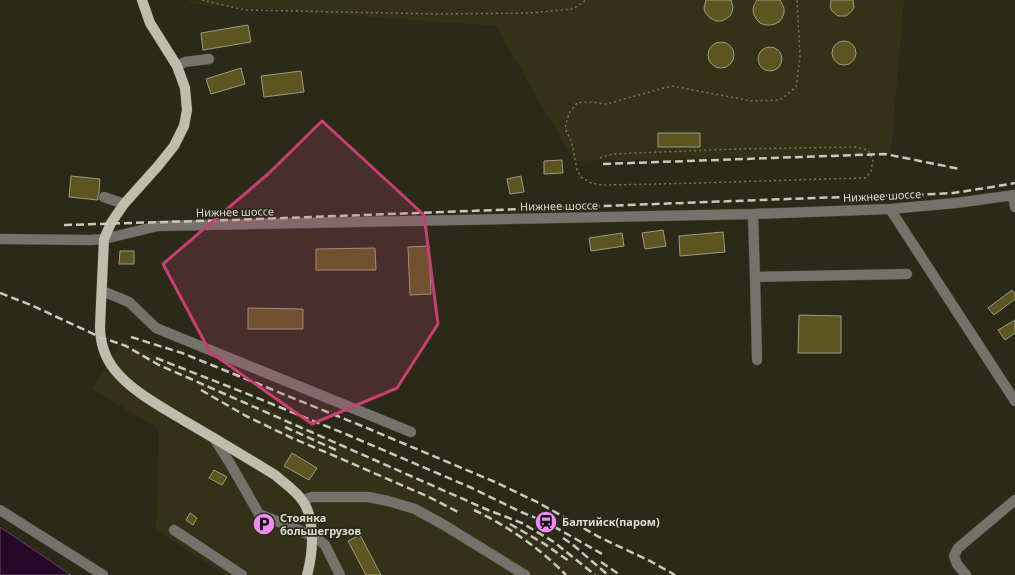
<svg xmlns="http://www.w3.org/2000/svg" width="1015" height="575" viewBox="0 0 1015 575" font-family="'Noto Sans',sans-serif">
<style>
.built{fill:#343119}
.water{fill:#28082a;stroke:#5f485c}
.building{fill:#5c551f;stroke:#9c9a86}
.lines{fill:none;stroke-linecap:round;stroke-linejoin:round}
.minor-casing{stroke:#484737;stroke-width:11}
.major-casing{stroke:#484737;stroke-width:11}
.path{stroke:#787768;stroke-width:1.5;stroke-dasharray:2 3;stroke-linecap:butt}
.minor{stroke:#74736b;stroke-width:10}
.major{stroke:#bfbdac;stroke-width:10}
.rail{stroke:#c9c8bc;stroke-width:2.5;stroke-dasharray:8 4;stroke-linecap:butt}
.marked{fill:#c83f73;fill-opacity:0.2;stroke:#c83f73;stroke-width:3;stroke-linejoin:round}
.labels{text-anchor:middle;stroke-width:3.5;stroke-linejoin:round;paint-order:stroke}
.street-label{font-size:11px;fill:#deddd2;stroke:#2b2a19}
.poi-label{font-size:11px;font-weight:bold;fill:#deddd2;stroke:#2b2a19;text-anchor:start}
</style>
<rect width="100%" height="100%" fill="#2b2a19"/>
<path class="built" d="M188,0H904L891,154L574,161L496,26L195,4Z
M121,339L621,575H225L156,530L159,429L92,389L117,350Z"/>
<path class="water" d="M0,527L71,575H0Z"/>
<path class="building" d="M706,0H731L733,7L732,12L730,16L726,19L721,21H716L712,19L708,16L705,12L704,8Z
M757,0H780L784,8V13L782,18L779,22L775,24L770,25H765L760,23L757,20L754,15L753,10L754,5Z
M831,0H853L854,7L852,11L846,16H838L832,11L830,7Z
M248,25L251,42L203,50L201,33Z
M832 53a12 12 0 1 1 24 0a12 12 0 1 1-24 0Z
M708 55a13 13 0 1 1 26 0a13 13 0 1 1-26 0Z
M758 59a12 12 0 1 1 24 0a12 12 0 1 1-24 0Z
M241,68L245,84L211,94L206,79Z
M301,71L304,92L264,97L261,76Z
M658,133H700V147H658Z
M562,160L563,173L544,174V161Z
M71,176L100,179L99,193L98,195V200L69,197Z
M521,176L524,192L510,194L507,179Z
M663,230L666,246L645,249L642,233Z
M723,232L725,252L680,256L679,236Z
M622,233L624,246L591,251L589,238Z
M429,246L431,294L410,295L408,247Z
M375,248L376,270H316V249Z
M120,251H134V264H119Z
M1012,290L1015,294V299L994,315L988,308Z
M248,308L303,309V329H248Z
M799,315L841,316V353H798Z
M1015,320V333L1005,340L998,330Z
M292,453L317,468L309,480L284,466Z
M214,470L227,477L222,485L209,478Z
M190,513L197,518L193,525L186,520Z
M360,535L381,575H366L348,541Z"/>
<g class="lines">
<g class="minor-casing">
<path id="minor" d="M177,66L185,62L209,59
M1013,195L1015,207
M104,197L124,204
M890,209L1015,401
M753,214L755,277L757,360
M0,239L91,240L104,239L158,226L753,214L890,209L956,203L1015,195
M755,277L907,274
M102,291L129,302L156,328L411,432
M214,438L231,465L259,514L299,530L319,540L325,545L340,575
M303,500L312,497H368L388,501L415,509L444,525L525,575
M0,510L103,575
M174,530L242,575
M966,575L957,564L954,556L958,548L1015,500"/>
</g>
<g class="major-casing">
<path id="major" d="M142,0L150,23L177,66L185,88L187,110L184,126L174,146L158,166L124,204L111,223L104,239L100,326C100,342 104,356 114,369C130,390 160,406 183,420C214,438 244,456 275,475C284,483 295,490 302,500C316,518 313,554 307,575"/>
</g>
<path class="path" d="M202,0L245,10L439,14L529,13L573,9L586,0
M600,158L612,154L735,149L855,147L868,150L873,160L871,171L866,178C778,180 690,184 602,185L591,183L581,177L577,170L572,143L565,128L569,113L577,103L589,102L607,104L638,95L672,86L752,101L780,100L796,87L800,57L797,0"/>
<use href="#minor" class="minor"/>
<use href="#major" class="major"/>
<path class="rail" d="M603,164L885,154L960,169
M64,225L231,220L814,198L915,195L953,193L992,187L1015,183
M0,293L31,305L100,337L126,346L159,365L488,510L522,523L554,542L595,575
M131,337L182,353L362,426L495,482L539,503L599,537L650,561L675,575
M156,358L245,393L348,435L472,488L521,512L546,522L602,554
M201,390L246,416L292,438L337,457L429,497L460,513
M285,427L336,450
M474,510C506,525 541,549 566,575
M510,524L543,543L569,561
M563,538L572,544L608,575
M601,562L620,575"/>
</g>
<path class="marked" d="M322,121L424,215L438,324L397,388L312,424L210,352L163,264L268,174Z"/>
<defs>
<g id="station-disc" transform="scale(1.15)"><circle r="9.5" fill="#f08bf5" stroke="#2b2a19"/><path d="M-3-6H3Q5-6 5-4V2Q5 4 3 4L4.5 6H3L1.5 4h-3L-3 6H-4.5L-3 4Q-5 4-5 2V-4Q-5-6-3-6ZM-3.5-4v3h7v-3ZM-3.5 1v1.5H-2V1ZM2 1v1.5H3.5V1Z" fill="#111"/></g>
<g id="parking-disc" transform="scale(1.15)"><circle r="9.5" fill="#f08bf5" stroke="#2b2a19"/><path d="M-3.5-5.5H1a3.5 3.5 0 0 1 0 7H-1V5.5H-3.5ZM-1-3.4V-.6H.8a1.4 1.4 0 0 0 0-2.8Z" fill="#111"/></g>
</defs>
<g fill-rule="evenodd">
<use href="#station-disc" x="546" y="522"/>
<use href="#parking-disc" x="264" y="524"/>
</g>
<g class="labels">
<g class="street-label">
<text transform="translate(882 196) rotate(-3)" y="4">Нижнее шоссе</text>
<text transform="translate(559 206) rotate(-1)" y="4">Нижнее шоссе</text>
<text transform="translate(235 212) rotate(-1)" y="4">Нижнее шоссе</text>
</g>
<g class="poi-label">
<text x="280" y="522">Стоянка<tspan x="280" dy="13">большегрузов</tspan></text>
<text x="562" y="526">Балтийск(паром)</text>
</g>
</g>
</svg>
